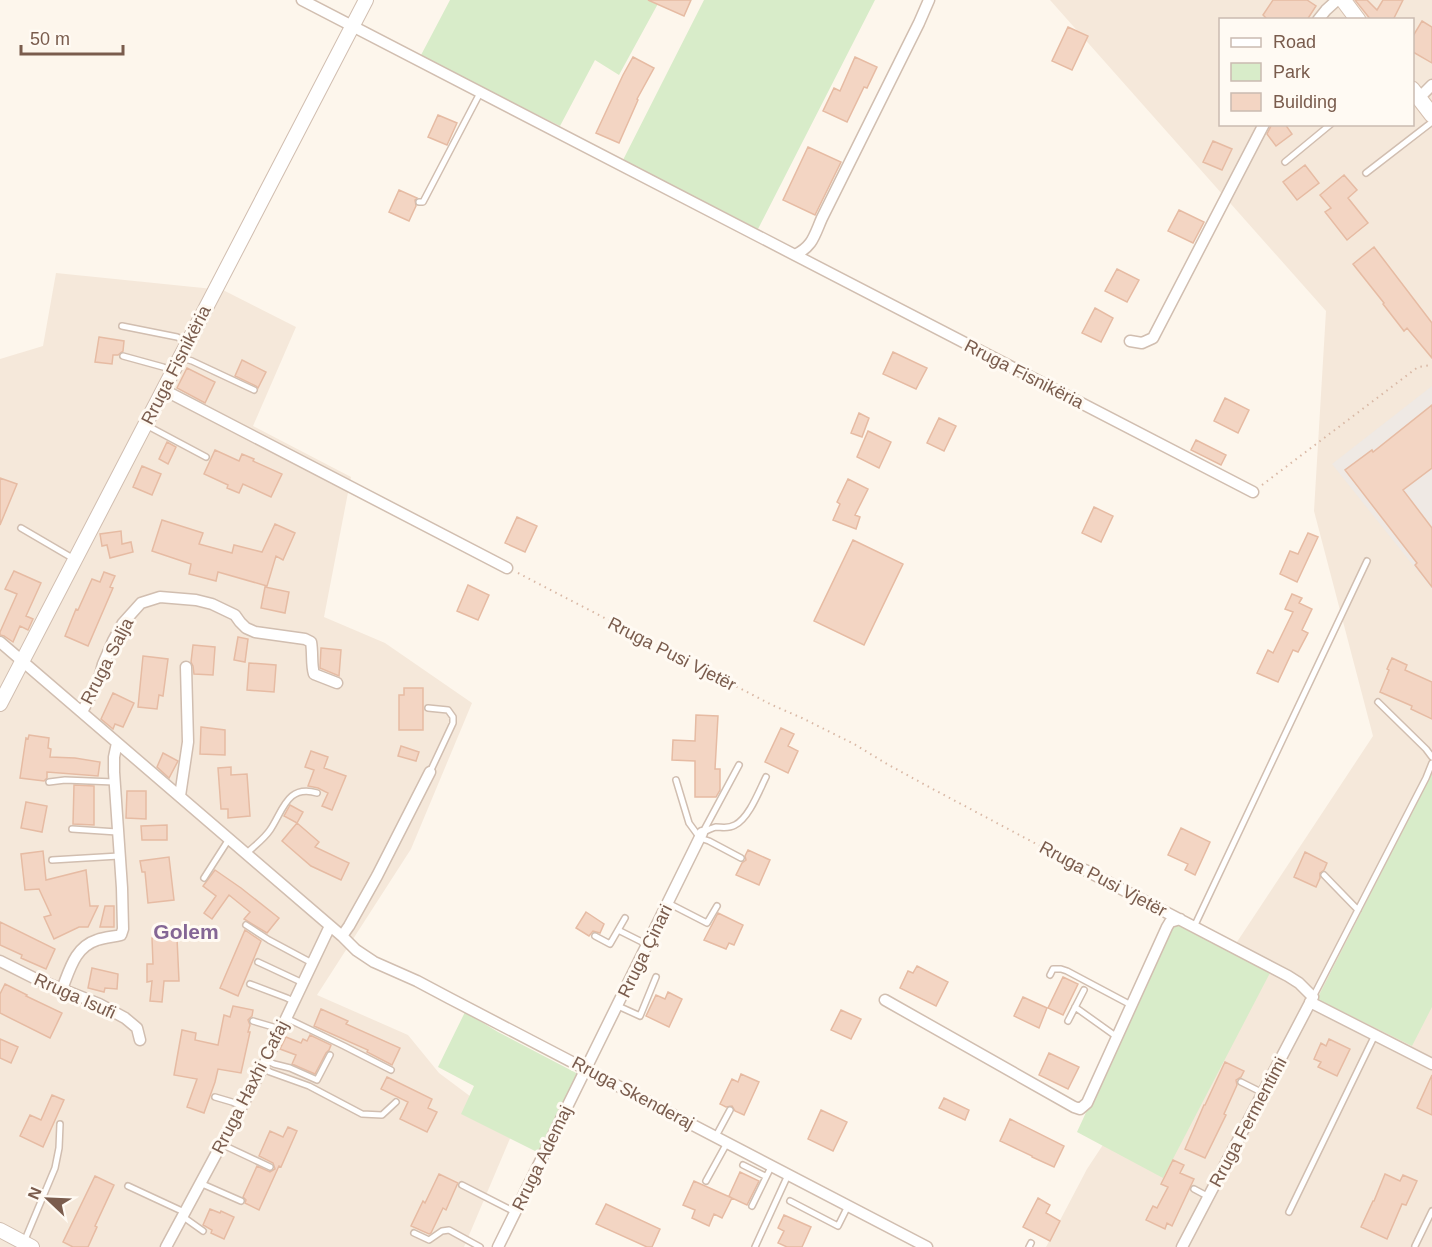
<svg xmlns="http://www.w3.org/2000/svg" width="1432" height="1247" viewBox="0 0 1432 1247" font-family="Arial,sans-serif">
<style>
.residential{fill:#f5e8da;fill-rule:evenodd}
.industrial{fill:#efe9e4}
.green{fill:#d8ecc9}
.building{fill:#f3d5c3;stroke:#e6bba3;stroke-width:1.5}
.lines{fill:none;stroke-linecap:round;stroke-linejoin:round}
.service-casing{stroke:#d1beb0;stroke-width:8}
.minor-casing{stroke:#d1beb0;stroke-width:13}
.tertiary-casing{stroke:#d1beb0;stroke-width:16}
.secondary-casing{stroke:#d6c0b0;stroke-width:17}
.path{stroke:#d9b8a5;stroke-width:2;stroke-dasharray:1.5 4.5;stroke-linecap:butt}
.service{stroke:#fff;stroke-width:5}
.minor{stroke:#fff;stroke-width:10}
.tertiary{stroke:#fff;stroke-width:14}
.secondary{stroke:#fff;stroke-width:15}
.labels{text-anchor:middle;stroke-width:6;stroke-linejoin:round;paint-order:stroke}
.street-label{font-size:18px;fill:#7a5c4d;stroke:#fffaf3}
.quarter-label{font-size:21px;font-weight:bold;fill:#846695;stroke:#fffaf3}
</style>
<rect width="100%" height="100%" fill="#fdf6ec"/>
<path class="residential" d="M1050,0H1432V1247H1046L1087,1169L1373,736L1314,511L1326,311ZM1220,20H1412V124H1220Z
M56,273L223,290L296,327L253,426L351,477L324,617L385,643L472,703L411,849L317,995L408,1035L439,1073L514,1129L464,1247H0V359L43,346Z"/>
<path class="industrial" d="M1432,386V589L1332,464Z"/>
<path class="green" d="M450,0H660L619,75L595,60L560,126L420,57Z
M704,0H875L758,229L623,160Z
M1432,773V1007L1412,1046L1317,999Z
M1176,925H1181L1271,971L1163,1178L1077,1132L1169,932Z
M465,1012L498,1032L580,1075L539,1153L461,1114L474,1086L438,1067Z"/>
<path class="building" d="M648,0H691L684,16Z
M1273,0H1307L1316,6L1307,20H1268L1263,15Z
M1355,0H1367L1377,10L1383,0H1403L1393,20H1371Z
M1422,21L1432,27V63L1413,52V36Z
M1068,27L1088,36L1072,70L1052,61Z
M633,57L654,68L637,99L638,100L619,143L596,133L623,75Z
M855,57L877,67L867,88L864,87L847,122L823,111L834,88L840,91Z
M438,115L457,123L447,145L428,137Z
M1272,124H1285L1292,134L1276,146L1267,134Z
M1213,141L1232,149L1222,170L1203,162Z
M808,147L841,162L815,215L783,200Z
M1305,165L1319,183L1297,200L1283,182Z
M1344,175L1357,190L1348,198L1368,223L1347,240L1325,212L1331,208L1320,195Z
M399,190L417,198L415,200L416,206L409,221L389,212Z
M1179,210L1204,222L1193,243L1168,231Z
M1374,247L1432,323V358L1407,328L1404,331L1383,304L1384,303L1353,264Z
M1117,269L1139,280L1127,302L1105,291Z
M1095,308L1113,318L1101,342L1082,333Z
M99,337L124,341L123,351L118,355H113L112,364L95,362Z
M893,352L927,368L916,389L883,374Z
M242,360L266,372L258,388L256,386L235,376Z
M187,368L215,382L205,403L177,388Z
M1225,398L1249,410L1238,433L1214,421Z
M1432,405V468L1403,490L1432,528V587L1415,565L1417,563L1345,470L1372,450L1373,452Z
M859,413L869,418L862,437L851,433Z
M939,418L956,426L944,451L927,443Z
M868,431L891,442L879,468L857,457Z
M1196,440L1226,455L1221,465L1191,450Z
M167,442L176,447L168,464L159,459Z
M215,450L239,461L242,454L254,459L253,461L282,474L271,497L243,484L239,493L227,488L228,485L204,474Z
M142,466L161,474L152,495L133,487Z
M0,478L17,484L0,525Z
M848,479L868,489L855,515L860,517L856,529L833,520L840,504L837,502Z
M1094,507L1113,516L1101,542L1082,533Z
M517,517L537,526L525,552L505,543Z
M162,520L203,533L199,544L232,553L234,545L262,552L275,524L295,533L283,560L276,556L267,586L218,572L216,581L189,574L191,564L152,551Z
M121,531L122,544L131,542L133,552L110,558L107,545L102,546L100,534Z
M1308,533L1318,537L1297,582L1280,574L1290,551L1298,554Z
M853,540L903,564L864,645L814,621Z
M14,571L41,583L26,616L33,619L28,630L20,626L13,642L4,636L0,635V632L17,594L5,589Z
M104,572L115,576L110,587L113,588L88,646L65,636L76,609L78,610L92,579L100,582Z
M468,585L489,595L478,620L457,611Z
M265,587L289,592L285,613L261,608Z
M1292,594L1302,598L1299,603L1312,609L1302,630L1308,633L1298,652L1293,650L1278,682L1257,673L1268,650L1273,653L1293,612L1285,609Z
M238,637L248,639L245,662L234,660Z
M193,645L215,647L213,675L194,674L193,666L191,662Z
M321,648L341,650L339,676L320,668Z
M143,656L168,659L163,696L159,695L157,709L138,707Z
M1392,658L1407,665L1405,670L1432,682V719L1411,709L1412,706L1380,692L1389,670L1387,669Z
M249,663L276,665L274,692L247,690Z
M404,688H423V730H399V695H404Z
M113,693L134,703L123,727L115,724L113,729L101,719Z
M696,715L718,716L715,769H720V790L716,797H695V761L672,760L673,740L695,741Z
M201,727L225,730V755L200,754Z
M781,728L794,734L788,746L798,751L788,773L765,762Z
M29,735L49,738L48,748L51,749L50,757L75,758L100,762L98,776L47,772V778L44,781L20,778L26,738L28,739Z
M401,746L419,752L416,761L398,756Z
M311,751L328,757L324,768L346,776L332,810L322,806L328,793L318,788L308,786L314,770L305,767Z
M163,753L178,761L169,778L157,767Z
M231,767V775L247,774L250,816L228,818V809H221L218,768Z
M74,785L94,786V825L73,824Z
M127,791H146V819L126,818Z
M26,802L47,806L42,832L21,828Z
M290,805L303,812L297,823L284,816Z
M297,823L319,842L315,847L349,863L341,880L311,866L282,841Z
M167,825V840H142L141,826Z
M1181,828L1210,842L1195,875L1185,870L1188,864L1168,855Z
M748,850L770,860L759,885L736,875L742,863L746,860L745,856Z
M43,851L46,880L86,870L90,906H98L88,927H79L54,939L44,917L51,915L39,889L25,890L21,854Z
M1305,852L1327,863L1324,870L1320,873V878L1316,887L1294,877Z
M169,857L174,900L148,903L145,872H142L140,861Z
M215,870L241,888L279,918L267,933L244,919L250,912L229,895L212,919L204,913L216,896L203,886Z
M105,906H114V927H100Z
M586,912L604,924L600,933L593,931L589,936L576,928Z
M718,913L743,925L734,945L729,943L726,949L704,940Z
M0,922L55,949L46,969L21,958L22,955L0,945Z
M245,930L261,941L238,996L220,988Z
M152,938H177L179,981H164L162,1002L150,1001L152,981L147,982V964H153Z
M917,966L948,982L936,1006L900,988L908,971L913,973Z
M92,968L118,974L117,989L105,988L104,992L88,988Z
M1063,977L1078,984L1063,1015L1048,1008Z
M5,984L27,995L26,996L62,1013L50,1038L0,1013V994Z
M668,992L682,999L669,1027L646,1016L656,995L665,999Z
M1023,997L1047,1008L1039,1028L1014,1016Z
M233,1006L253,1010L252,1016L248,1020L250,1025L248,1032H250L241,1073L218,1069L215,1082L204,1113L187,1107L197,1079L174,1075L182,1030L196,1033L195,1040L218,1045L224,1015L230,1017Z
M321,1009L348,1021L346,1024L400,1048L392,1065L367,1052L368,1050L314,1026Z
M841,1010L861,1019L851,1039L831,1030Z
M310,1035L331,1045L329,1050L326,1053L315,1074L292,1064L296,1055L280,1049L286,1037L301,1043L303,1039L307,1041Z
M0,1039L18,1047L11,1063L0,1058Z
M1329,1039L1350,1049L1337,1076L1318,1067L1321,1062L1314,1059L1321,1043L1326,1046Z
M1049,1053L1079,1067L1068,1089L1039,1075Z
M1225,1062L1244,1071L1241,1077L1236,1080L1237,1085L1224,1114L1226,1115L1205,1158L1185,1149L1204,1105H1205Z
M741,1074L759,1082L744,1115L735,1111L732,1106L726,1107L720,1104L732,1079L738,1082Z
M1432,1075V1115L1417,1108Z
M387,1077L432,1099L428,1108L437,1112L427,1132L400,1119L408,1102L381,1089Z
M52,1095L64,1100L43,1147L20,1136L30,1115L41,1120Z
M944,1098L969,1110L965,1120L939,1108Z
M821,1110L847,1122L833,1151L808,1139Z
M1010,1119L1064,1146L1054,1167L1032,1157V1156L1000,1141Z
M288,1127L297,1131L281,1167L279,1166L259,1210L245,1203L246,1200L243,1197L257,1166L270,1172L275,1169L273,1163L259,1156L270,1131L283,1137Z
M1173,1160L1184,1165L1180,1173L1194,1179L1172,1226L1167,1223L1165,1229L1146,1220L1153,1206L1157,1208L1168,1187L1161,1184Z
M740,1172L759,1181L747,1205L732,1198L722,1218L714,1214L709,1226L692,1218L695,1210L683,1205L694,1181L732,1198L729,1196Z
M439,1174L458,1183L457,1185L446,1210L443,1208L431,1233L429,1234L411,1226L423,1201L425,1203Z
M1385,1174L1400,1181L1403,1175L1417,1181L1406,1205L1402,1204L1387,1239L1361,1227L1373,1201H1374Z
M95,1176L114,1185L95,1226L97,1227L88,1247H73L63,1242Z
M1038,1198L1050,1205L1046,1213L1060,1221L1050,1241L1023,1227Z
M606,1204L660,1229L652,1247H647L596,1224Z
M210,1209L220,1213L221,1211L234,1217L224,1239L211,1233L212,1230L203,1225Z
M784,1215L811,1227L802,1247H787L778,1243L784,1231L778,1228Z"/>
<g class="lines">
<g class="service-casing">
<path id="service" d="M1285,162L1331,124
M1366,173L1432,122
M419,202H423L480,93
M122,326L177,337L188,342
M123,356L163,367L173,371
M182,358L192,361L254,390
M146,425L206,457
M21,528L74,559
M1378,702L1426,749L1432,757
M428,708L448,710L453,717V723L430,772
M676,780L689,823L700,838L709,841L741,858
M49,782L65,780L114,782
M72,829L117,832
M703,832L739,765
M702,833C706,831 711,828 716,827C722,827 728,829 735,825C749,818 759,791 766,777
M246,854C254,846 264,839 270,830C283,811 287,784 317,793
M52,860L119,856
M1324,875L1358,910
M204,878L229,839
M668,903L707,923L717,906
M246,925L269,940L312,963
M1194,927L1367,561
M618,930L648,945
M595,936L610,944L625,918
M258,962L303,983
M1050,975L1053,969H1061L1067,971L1131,1005
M250,984L287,998L293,1001
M1313,997L1426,778L1432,763
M618,1006L640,1016L656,977
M1075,1007L1117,1037
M286,1018L344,1046L391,1070
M253,1021L280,1029
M1068,1021L1084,990
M266,1060L274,1064L290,1068L317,1080L330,1055
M263,1068L270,1072L309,1086L362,1114L382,1115L396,1102
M1241,1082L1263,1093
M215,1097L232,1102L241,1106
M716,1136L730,1110
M221,1144L270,1167
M743,1165L765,1176
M706,1181L727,1143
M200,1183L241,1201
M462,1185L515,1212
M128,1186L184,1212
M1194,1189L1209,1197
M790,1201L838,1226L848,1206
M752,1206L772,1165
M1289,1212L1375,1035
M182,1216L203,1231
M414,1233L429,1240L442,1231L449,1230L480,1247
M24,1242L55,1168L59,1148L60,1124
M1415,1246L1432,1211
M755,1247L788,1175
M1029,1247L1031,1243"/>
</g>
<g class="minor-casing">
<path id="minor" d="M302,0L1253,492
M1318,20L1326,10L1337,0
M1419,98L1432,85
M795,255C813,246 814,236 822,218L919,23L929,0
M1130,341L1142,343L1153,338L1264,124
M164,390L507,568
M0,642L342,936L356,950L374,962L417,981L449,998L927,1247
M82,712L99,679L103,664L113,641L123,623L141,603L160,597L196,600L212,604L235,615L240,622L246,628L255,632L305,639L311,642C313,653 311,664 314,674L337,683
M180,796L188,742L186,667
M1085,870L1288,976L1299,983L1313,997L1182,1247
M342,936L349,926L377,876L430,772
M0,961L34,978L99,1004L125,1018L137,1028L140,1040
M62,989C70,969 75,947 97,940C105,937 113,937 121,935L123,929L122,888L114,772V757L117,743
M885,1000L1074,1107L1080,1109L1087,1103L1167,927L1170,922L1180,919
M1310,1002L1432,1064
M166,1247L263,1067L330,926
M498,1247L702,833"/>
</g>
<g class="tertiary-casing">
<path id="tertiary" d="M0,704L366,0
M0,1230L32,1247"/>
</g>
<g class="secondary-casing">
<path id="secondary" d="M1343,0L1358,20
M1412,89L1432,115"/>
</g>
<path class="path" d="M1262,485L1418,367L1432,365
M518,573L772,705L802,718L854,744L887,764L929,787L1076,865"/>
<use href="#service" class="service"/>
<use href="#minor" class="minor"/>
<use href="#tertiary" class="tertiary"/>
<use href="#secondary" class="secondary"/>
</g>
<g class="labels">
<g class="street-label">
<text transform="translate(176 365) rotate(-63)" y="6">Rruga Fisnikëria</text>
<text transform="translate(1024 374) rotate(27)" y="6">Rruga Fisnikëria</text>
<text transform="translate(672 654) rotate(27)" y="6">Rruga Pusi Vjetër</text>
<text transform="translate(107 661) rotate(-63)" y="6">Rruga Salja</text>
<text transform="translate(1103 879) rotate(28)" y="6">Rruga Pusi Vjetër</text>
<text transform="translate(645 951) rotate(-64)" y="6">Rruga Çinari</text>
<text transform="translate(75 996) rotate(24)" y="6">Rruga Isufi</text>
<text transform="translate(250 1087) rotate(-63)" y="6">Rruga Haxhi Cafaj</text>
<text transform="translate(633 1093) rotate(28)" y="6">Rruga Skenderaj</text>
<text transform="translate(1248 1122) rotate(-62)" y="6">Rruga Fermentimi</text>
<text transform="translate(542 1158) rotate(-64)" y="6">Rruga Ademaj</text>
</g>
<g class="quarter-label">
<text x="186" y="939">Golem</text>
</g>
</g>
<rect x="1219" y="18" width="195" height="108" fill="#fffaf3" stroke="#cabbb1" stroke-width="1.5"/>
<rect x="1231" y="38" width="30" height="9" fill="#ffffff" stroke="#cabbb1" stroke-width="1.5"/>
<text x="1273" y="48" font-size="18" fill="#7a5c4d">Road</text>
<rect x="1231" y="63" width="30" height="18" fill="#d8ecc9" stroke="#cabbb1" stroke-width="1.5"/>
<text x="1273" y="78" font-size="18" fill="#7a5c4d">Park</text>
<rect x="1231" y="93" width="30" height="18" fill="#f3d5c3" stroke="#cabbb1" stroke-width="1.5"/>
<text x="1273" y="108" font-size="18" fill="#7a5c4d">Building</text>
<g transform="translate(48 1199) rotate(293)" stroke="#fffaf3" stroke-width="4.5" paint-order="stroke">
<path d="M0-4.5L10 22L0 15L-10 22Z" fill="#7a5c4d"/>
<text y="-9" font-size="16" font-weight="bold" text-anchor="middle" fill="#7a5c4d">N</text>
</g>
<path d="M21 45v9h102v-9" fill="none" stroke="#7a5c4d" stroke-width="3"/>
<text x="30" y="45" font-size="18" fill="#7a5c4d" stroke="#fffaf3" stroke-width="4.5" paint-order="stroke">50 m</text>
</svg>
